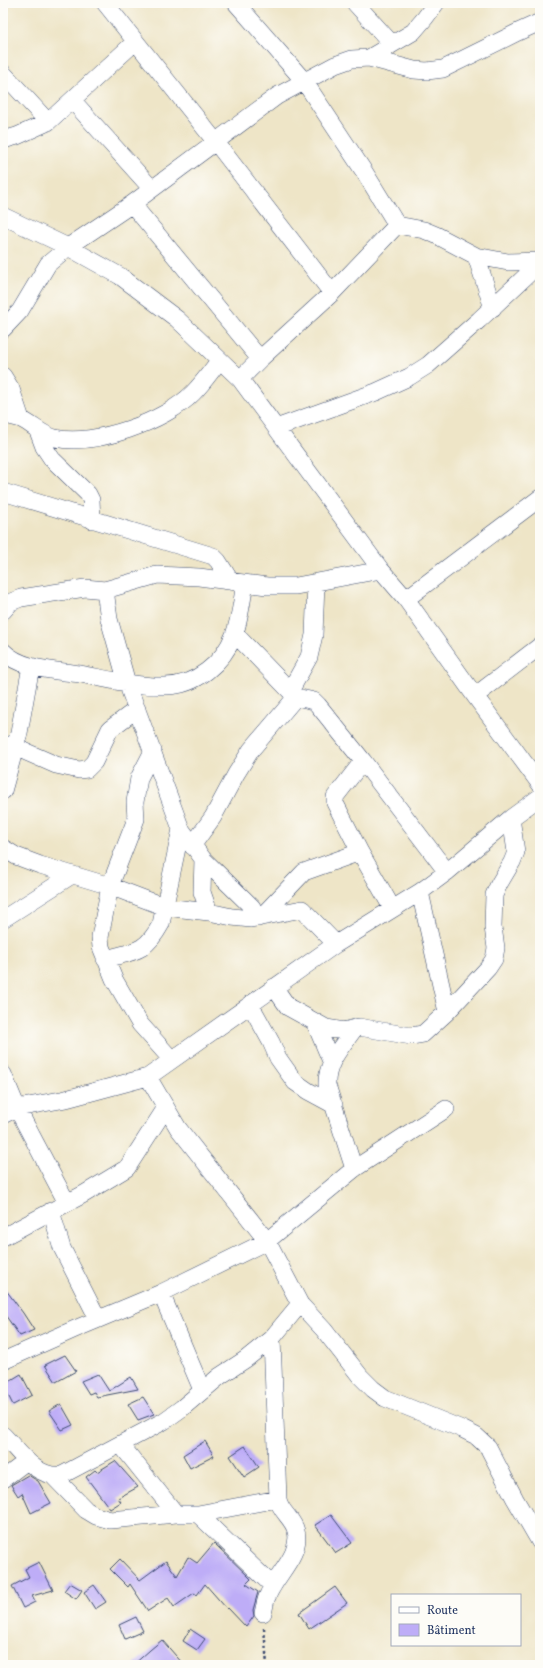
<svg xmlns="http://www.w3.org/2000/svg" width="543" height="1668" viewBox="0 0 543 1668" font-family="Vollkorn,serif">
<style>
.building{fill:#beadf7}
.lines{fill:none;stroke-linecap:round;stroke-linejoin:round}
.minor-casing{stroke:#3b4a6e;stroke-width:18}
.path{stroke:#3b4a6e;stroke-width:2.5;stroke-dasharray:3 3;stroke-linecap:butt}
.minor{stroke:#fff;stroke-width:17}
</style>
<rect width="100%" height="100%" fill="#fdfcf7"/>
<filter id="ink" filterUnits="userSpaceOnUse"><feTurbulence type="fractalNoise" baseFrequency=".025" numOctaves="2"/><feDisplacementMap in="SourceGraphic" scale="8" xChannelSelector="R" yChannelSelector="G"/><feConvolveMatrix kernelMatrix="1 2 1 2 8 2 1 2 1" color-interpolation-filters="sRGB"/></filter>
<filter id="wash" filterUnits="userSpaceOnUse"><feTurbulence type="fractalNoise" baseFrequency=".012" numOctaves="4" result="noise"/><feDisplacementMap in="SourceGraphic" scale="16" xChannelSelector="R" yChannelSelector="G"/><feGaussianBlur stdDeviation="0.9" result="paint"/><feColorMatrix in="noise" values="0 0 0 0 0 0 0 0 0 0 0 0 0 0 0 0 0 1.4 0 .05"/><feComposite in="paint" operator="in"/></filter>
<g filter="url(#wash)">
<rect width="100%" height="100%" fill="#eee5c7"/>
<g id="blocks">
<path class="building" d="M3,1286L23,1313L34,1330L20,1336L3,1312Z
M65,1355L76,1371L56,1382L45,1365Z
M21,1374L32,1395L13,1405L3,1385Z
M98,1374L109,1391L131,1377L138,1389L97,1397L94,1392L89,1394L81,1381Z
M143,1397L154,1414L138,1420L128,1404Z
M61,1404L73,1425L62,1430L49,1411Z
M205,1441L214,1456L190,1468L183,1455Z
M245,1446L259,1467L244,1477L230,1456Z
M115,1461L138,1487L118,1498L121,1502L110,1509L86,1477L95,1470L97,1472Z
M28,1475L38,1481L51,1503L31,1513L22,1493L18,1496L11,1485Z
M331,1515L352,1543L336,1553L315,1525Z
M214,1543L251,1579L246,1584L258,1592L253,1610L254,1616L246,1627L228,1608L227,1609L205,1584L197,1595L194,1593L174,1607L168,1598L148,1611L130,1584L128,1587L110,1569L120,1559L140,1580L166,1561L177,1576L188,1557L197,1563Z
M39,1562L53,1590L32,1596L35,1602L23,1608L12,1586L29,1577L25,1569Z
M70,1583L82,1590L76,1599L64,1591Z
M94,1585L106,1602L95,1609L84,1592Z
M335,1587L347,1603L309,1629L299,1613Z
M136,1617L143,1631L125,1639L119,1625Z
M190,1629L205,1639L197,1650L183,1641Z
M162,1640L184,1665H133L150,1650Z"/>
</g>
</g>
<g filter="url(#ink)">
<use href="#blocks" fill-opacity="0" stroke="#3b4a6e" stroke-width="1"/>
<g class="lines">
<g class="minor-casing">
<path id="minor" d="M105,3L215,141L332,293
M236,3L304,81L365,173L397,225L424,230L436,235L476,256L508,262L540,261
M355,3L392,44
M369,58L413,32L425,18L436,3
M3,73L48,122L135,42
M72,100L152,189
M3,140L17,136L48,122
M132,204L260,359
M3,216L68,247L120,276L177,319L240,379L381,570L406,599L475,696L540,784
M476,256L493,308
M3,329L20,311L48,264L68,247L132,204L277,96L335,65L352,59L369,58L414,70L427,71L443,69L518,32L540,22
M3,376L11,389L21,419
M240,379L260,359L332,293L397,225
M3,415C9,416 16,417 21,419C33,425 42,435 55,438C94,447 166,421 193,393C203,383 211,371 220,360
M276,428L376,392L409,377L428,365L479,320L540,263
M38,431L44,447L52,459L88,494L91,500L92,520
M3,492L213,556L218,561L230,580
M406,599L540,498
M3,611L11,602L21,598L85,588L105,590
M3,651C21,670 55,670 80,674C107,679 138,687 165,686C196,686 223,663 234,635C240,620 242,599 245,584
M290,691L309,657L314,635L316,583
M475,696L540,646
M296,697L314,701L318,705L363,761L447,872
M3,744L15,747L56,765L79,770L87,769L94,762L110,729L137,709
M153,751L139,778L135,802L136,819L110,886L100,937L101,947L114,979L140,1024L172,1060
M3,791L19,733L31,666
M192,846L213,817L236,774L251,750L296,697L235,634
M3,848L16,856L40,865L110,886L165,907L209,912L232,917L251,919L302,909L336,944
M360,852L335,803V797L363,761
M203,859L202,892L209,912
M420,892L447,1012
M261,917L304,872L360,852L392,908
M258,918L252,907L203,859L181,829L127,683L109,619L105,590L157,575L199,577L267,586H296L381,570
M3,919L72,875
M105,959C135,951 145,953 161,924L181,829
M274,987L288,1007L326,1028L344,1031L359,1027L411,1036L423,1034L447,1012L488,968L494,959L496,948L493,927L494,895L499,884L512,862L516,852L511,818
M250,1004L271,1042L278,1058L295,1082L308,1091L334,1105
M315,1023L331,1061
M3,1074L17,1108L67,1203
M148,1077L178,1128L267,1241L300,1304L272,1338L278,1499C280,1512 293,1518 296,1531C302,1554 276,1575 268,1595C265,1600 265,1607 263,1613
M3,1115L17,1108L66,1099L148,1077L336,944L420,892L447,872L511,818L540,797
M354,1169L327,1085C326,1062 342,1047 354,1029
M51,1211L62,1248L98,1319
M3,1237L84,1194L127,1168L165,1109
M161,1293L202,1390
M300,1304L324,1330L360,1376L373,1389L385,1398L462,1429L476,1436L488,1447L515,1499L540,1542
M3,1361L75,1329L161,1293L267,1241L354,1169L446,1109
M3,1435C19,1451 36,1479 62,1475L164,1421L182,1408L220,1376L246,1359L272,1338
M121,1445L176,1514
M53,1476L86,1510L96,1516L110,1520L176,1514H198L278,1499
M3,1479L27,1461
M198,1514L273,1586"/>
</g>
<path class="path" d="M264,1628L267,1665"/>
<use href="#minor" class="minor"/>
</g>
</g>
<rect width="543" height="1668" fill="none" stroke="#fdfcf7" stroke-width="16"/>
<rect x="391" y="1594" width="130" height="52" fill="#fdfcf7" stroke="#a3aaba"/>
<rect x="399" y="1607" width="20" height="6" fill="#ffffff" stroke="#a3aaba"/>
<text x="427" y="1614" font-size="12" fill="#1b2f5e">Route</text>
<rect x="399" y="1624" width="20" height="12" fill="#beadf7" stroke="#a3aaba"/>
<text x="427" y="1634" font-size="12" fill="#1b2f5e">Bâtiment</text>
</svg>
